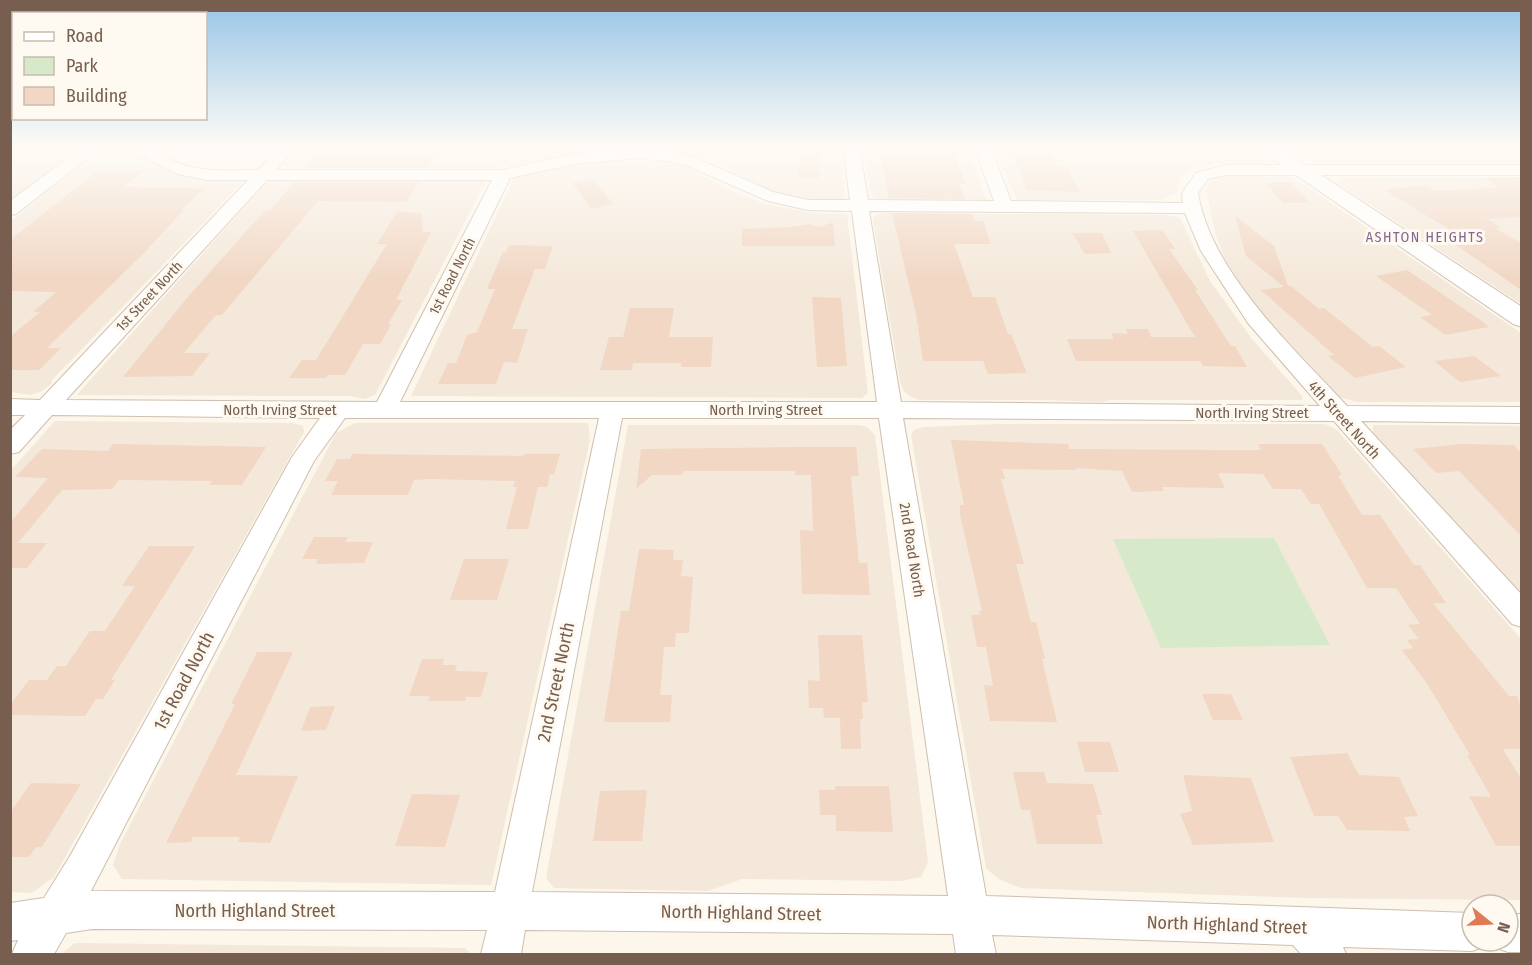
<svg xmlns="http://www.w3.org/2000/svg" width="1532" height="965" viewBox="0 0 1532 965" font-family="'Fira Sans Condensed',sans-serif">
<style>
.residential{fill:#f4e8da}
.green{fill:#d6eac9}
.building{fill:#f1d7c4}
.lines{fill:none;stroke-linecap:round;stroke-linejoin:round}
.minor-casing{stroke:#cebfb0;stroke-width:2}
.tertiary-casing{stroke:#cebfb0;stroke-width:2}
.minor{fill:#fff;fill-rule:evenodd}
.tertiary{fill:#fff;fill-rule:evenodd}
.labels{text-anchor:middle;stroke-width:6;stroke-linejoin:round;paint-order:stroke}
.far-neighbourhood-label{font-size:14px;letter-spacing:1.5px;fill:#856692;stroke:#fefaf2}
.far-street-label{font-size:14px;fill:#775e4e;stroke:#fefaf2}
.street-label{font-size:15px;fill:#775e4e;stroke:#fefaf2}
.near-street-label{font-size:18px;fill:#775e4e;stroke:#fefaf2}
</style>
<rect width="100%" height="100%" fill="#fcf6eb"/>
<path class="residential" d="M11,146H85L75,151L11,200Z
M298,146H839L845,198L840,200H819L774,192L706,159L661,150L636,148L590,150L512,166L482,169L281,167Z
M862,146H968L986,200L875,199L871,194Z
M993,146H1247L1269,161L1265,164H1212L1199,167L1187,172L1180,178L1177,193L1159,200H1017Z
M1280,146H1521V163H1315L1300,158Z
M116,149L124,150L179,176L241,180L240,185L52,380V383L42,391L30,395L11,392V221L96,153Z
M627,159L665,162L686,167L742,196L766,204L813,213L847,214L868,393L862,398L411,396L514,178L583,163Z
M1231,175L1293,177L1521,333V402H1357L1339,397L1268,321L1243,288L1225,259L1215,233L1206,189L1210,181Z
M1347,177H1521V304L1339,184L1337,180Z
M274,180L486,181L375,395L365,399L348,396L77,395L247,204L266,183Z
M887,213L1167,215L1180,218L1210,281L1252,339L1302,396V400H1111L1100,402L1047,400H920L911,397L903,390L900,381L873,220L874,216L878,214Z
M55,421L293,423L303,426L304,432L54,877L32,893L11,892V470Z
M355,423H588L590,440L491,885L122,879L113,865L120,844L336,433Z
M998,424H1325L1336,429L1521,639V900L1304,898L1021,888L1000,880L986,868L911,435L914,430L923,427Z
M628,425H858L867,427L875,435L928,862L921,877L900,881L742,879L708,891L554,888L546,878Z
M1373,425L1521,426V595L1373,433Z
M75,943L465,948L471,954H61Z"/>
<path class="green" d="M1274,538L1330,645L1161,648L1113,539Z"/>
<path class="building" d="M325,146H442L428,168H306Z
M878,146H951L966,184H959L965,199L889,198Z
M1010,146H1047L1057,166H1067L1080,192L1027,190Z
M799,152H819L820,178H799Z
M98,171H143L124,187L204,189L181,210H184L144,253L47,348H61L39,370H10V337L40,312H33L56,292L10,291V240Z
M1521,177V217L1487,219L1502,228L1496,229L1521,243V290L1456,245L1472,243L1384,190L1426,185L1435,191L1499,188L1486,178Z
M592,178L613,204L591,209L572,183Z
M294,182H419L406,202L318,201L222,315H216L184,353H210L192,376L123,377L187,298L249,228L265,211H270Z
M1290,182L1310,203H1283L1265,183Z
M397,212L421,213L423,232H431L396,300H402L388,324L391,325L380,344H363L345,375H328L326,378H289L302,360H316L387,244H377Z
M892,213L972,214L975,221H983L991,244H954L973,297H995L1008,334H1011L1027,373L988,374L983,361H923L916,314Z
M1235,216L1274,246L1288,286H1291L1319,309L1324,308L1373,347L1379,346L1406,367L1355,378L1328,356L1334,355L1261,290L1284,287L1246,256Z
M833,222L835,246H742V229L790,227L809,224L821,227Z
M1162,230L1175,249H1169L1198,290H1195L1231,346H1235L1247,367L1203,366L1200,361H1076L1067,339H1114L1111,333L1128,334L1126,329H1148L1151,337H1195L1133,231Z
M1072,233H1102L1111,253L1085,254Z
M509,245L553,246L545,269H535L512,329H528L517,363L504,362L496,384H438L448,363H456L467,335L477,332L495,289H487L503,252H506Z
M1407,270L1482,321H1481L1489,327L1445,335L1420,317L1432,315L1376,276Z
M812,297L841,298L847,366L817,367Z
M630,308H674L669,337H713L711,367H681V363H633L632,370H600L609,337H623Z
M1474,356L1501,376L1460,382L1434,361Z
M951,440L1068,444L1069,449L1216,450H1261L1258,444H1322L1342,475L1338,476L1362,515H1380L1414,565H1420L1446,603H1433L1509,696H1517L1521,708V749H1503L1521,779V846H1496L1469,796L1491,797L1467,755H1470L1428,685L1402,650L1413,648L1407,640L1419,639L1408,625L1420,624L1396,588H1367L1319,504H1311L1301,489H1273L1263,474L1218,473L1225,488L1162,487L1164,491L1132,492L1122,471L1076,468V470L1002,469L1005,479H1001L1024,564H1016L1031,622H1036L1045,659H1042L1057,722L990,721L984,685L993,686L986,647H977L971,615H980L979,611H982L960,515V505H964Z
M113,444L266,447L242,485H209L212,481L119,480L112,489L62,490L18,543H47L27,568H10V523L48,478L15,477L42,449L108,451Z
M1461,444L1514,445L1521,453V536L1459,471L1436,473L1413,449Z
M794,447H856L859,476H851L859,563H867L870,595L802,594L800,530L813,531L811,475H795V471H683L682,475H652L636,489L641,449Z
M352,454L523,456L524,454H560L554,474H550L547,487H538L528,529H506L517,487H513L515,481L431,479L414,480L408,495H331L338,481H325L337,459H350Z
M314,537H348L345,542H373L364,563L316,564L318,559H302Z
M149,546H195L111,680H115L103,699H96L85,716L10,715V705L29,680H47L57,666H66L90,631H105L135,586H122Z
M639,549L674,550L673,560H683L681,576L693,577L689,633H676L675,647H664L660,695H672L670,722H604L621,611H629Z
M464,559H509L497,600H450Z
M818,635H862L868,702H862L863,719H860L861,749H841L840,718H824L823,708H809L808,680L820,681Z
M257,652H293L236,775L298,776L270,843L238,842L240,837H193L191,842L166,843L235,704H231Z
M422,659H444L442,665H457L455,671L488,672L481,697H466L465,701H428L430,696H409Z
M1202,694H1231L1243,720H1213Z
M335,706L326,730L301,731L310,707Z
M1077,742H1110L1119,772H1085Z
M1347,753L1359,775L1399,777L1418,816L1404,817L1410,831L1347,830L1338,816H1314L1290,757Z
M1013,772H1044L1047,783L1093,784L1102,815H1096L1103,844H1037L1030,810H1021Z
M1183,775L1251,778L1274,842L1193,845L1180,814L1192,811Z
M31,783L81,784L42,847H36L29,857H10V813Z
M835,786H889L893,832L836,831V815H820L819,790H835Z
M647,790L642,841H593L600,791Z
M412,794L460,795L445,847L395,846Z"/>
<g class="lines">
<g class="minor-casing">
<path id="minor" d="M85,146H103L16,214L10,215V201Z
M124,146C156,144 164,161 191,167C212,172 236,170 258,170L281,146H297L276,170H503L574,154L637,148L669,151L700,160L773,192L808,200H850L843,146H859L868,200L994,201L974,146H990L1011,201L1183,203L1182,193L1196,173L1226,165H1522V175H1226L1208,179L1198,193C1210,271 1295,350 1347,406L1522,407V423L1361,421L1522,595V627L1512,624L1334,421L903,418L986,896L1472,913V941H1488L1486,946L1472,951L1343,947L1346,954H1301L1293,945L992,935L996,954H956L953,934L525,930L521,954H481L487,930L92,929L66,933L54,954H12L18,940L10,941V903L44,898L70,856L292,457L320,418L52,415L19,452L10,454V430L25,415H10V399L40,400L248,180H207L178,174L127,149ZM637,158L668,161L688,166L768,201L808,210L852,211L877,402H400L510,178L574,164ZM267,180H492L377,402L66,400ZM869,211L1185,213L1201,251L1248,323L1320,406L901,402ZM345,418H599L495,892L91,891L314,461ZM622,418H879L948,896L532,892Z
M1508,914H1522V952H1508L1494,947L1492,941H1508Z"/>
</g>
<g class="tertiary-casing">
<path id="tertiary" d="M1254,146H1277L1522,307V327L1513,324Z"/>
</g>
<use href="#minor" class="minor"/>
<use href="#tertiary" class="tertiary"/>
</g>
<linearGradient id="sky" x2="0" y2="1"><stop stop-color="#98c5e7"/><stop offset="0.52" stop-color="#fefbf6"/><stop offset="1" stop-color="#fefbf6" stop-opacity="0"/></linearGradient>
<rect width="1532" height="281" fill="url(#sky)"/>
<g class="labels">
<g class="far-neighbourhood-label">
<text x="1425" y="242">ASHTON HEIGHTS</text>
</g>
<g class="far-street-label">
<text transform="translate(452 276) rotate(-63)" y="5">1st Road North</text>
<text transform="translate(149 296) rotate(-47)" y="5">1st Street North</text>
</g>
<g class="street-label">
<text x="280" y="415">North Irving Street</text>
<text x="766" y="415">North Irving Street</text>
<text x="1252" y="418">North Irving Street</text>
<text transform="translate(1344 420) rotate(48)" y="5">4th Street North</text>
<text transform="translate(912 550) rotate(81)" y="5">2nd Road North</text>
</g>
<g class="near-street-label">
<text transform="translate(184 681) rotate(-62)" y="6">1st Road North</text>
<text transform="translate(556 682) rotate(-78)" y="6">2nd Street North</text>
<text x="255" y="917">North Highland Street</text>
<text transform="translate(741 913) rotate(1)" y="6">North Highland Street</text>
<text transform="translate(1227 925) rotate(2)" y="6">North Highland Street</text>
</g>
</g>
<rect width="1532" height="965" fill="none" stroke="#775e4e" stroke-width="24"/>
<rect x="12" y="12" width="195" height="108" fill="#fefaf2" stroke="#c8bcb0" stroke-width="1.5"/>
<rect x="24" y="32" width="30" height="9" fill="#ffffff" stroke="#c8bcb0" stroke-width="1.5"/>
<text x="66" y="42" font-size="18" fill="#775e4e">Road</text>
<rect x="24" y="57" width="30" height="18" fill="#d6eac9" stroke="#c8bcb0" stroke-width="1.5"/>
<text x="66" y="72" font-size="18" fill="#775e4e">Park</text>
<rect x="24" y="87" width="30" height="18" fill="#f1d7c4" stroke="#c8bcb0" stroke-width="1.5"/>
<text x="66" y="102" font-size="18" fill="#775e4e">Building</text>
<g transform="translate(1490 923) rotate(108)"><circle r="28" fill="#fefaf2" stroke="#c8bcb0" stroke-width="1.5"/>
<path d="M0-4.5L10 22L0 15L-10 22Z" fill="#e07956"/>
<text y="-9" font-size="16" font-weight="bold" text-anchor="middle" fill="#775e4e">N</text>
</g>
</svg>
